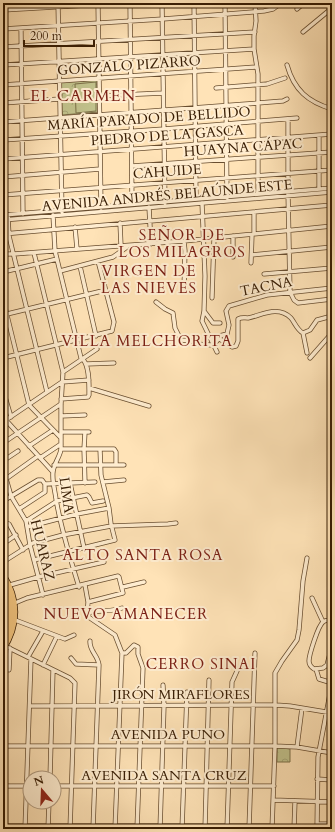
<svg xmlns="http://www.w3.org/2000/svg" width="335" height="832" viewBox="0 0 335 832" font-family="Cardo,serif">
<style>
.forest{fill:url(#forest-crowns);stroke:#7c7048}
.pitch{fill:#c2c38d;stroke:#7c7048}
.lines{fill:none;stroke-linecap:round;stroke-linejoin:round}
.minor-casing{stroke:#694e30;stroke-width:5}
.major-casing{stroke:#371c03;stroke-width:6}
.highway-casing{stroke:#371c03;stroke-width:6}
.minor{stroke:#ffedd0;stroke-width:3.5}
.major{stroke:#f0c27c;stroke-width:4.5}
.highway{stroke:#f0c27c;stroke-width:5}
.labels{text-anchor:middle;stroke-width:4;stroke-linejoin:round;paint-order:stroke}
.street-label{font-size:14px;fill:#371c03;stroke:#ffedd0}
.neighbourhood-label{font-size:15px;letter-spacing:1px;fill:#7a1f14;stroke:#ffedd0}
.quarter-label{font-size:16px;letter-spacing:1px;fill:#7a1f14;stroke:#ffedd0}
</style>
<defs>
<pattern id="forest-crowns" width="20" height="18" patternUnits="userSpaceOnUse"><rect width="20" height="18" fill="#c2c38d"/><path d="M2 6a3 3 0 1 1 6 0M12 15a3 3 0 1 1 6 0" fill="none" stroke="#a7a778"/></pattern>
</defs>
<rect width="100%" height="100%" fill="#ffe3b7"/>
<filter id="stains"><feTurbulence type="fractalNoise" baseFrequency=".005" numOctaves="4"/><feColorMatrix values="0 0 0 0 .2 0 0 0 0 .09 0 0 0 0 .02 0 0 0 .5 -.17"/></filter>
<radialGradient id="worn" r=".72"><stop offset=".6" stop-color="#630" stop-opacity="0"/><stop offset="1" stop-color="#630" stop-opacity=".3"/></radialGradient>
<path class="forest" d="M97,80L98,112L62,115L61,82Z
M277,747L290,749V762H277Z"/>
<path class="pitch" d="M96,82V111L76,113L75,84Z"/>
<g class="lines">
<g class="minor-casing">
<path id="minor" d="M58,3L62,212
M98,3L101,208
M130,3L132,204
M162,3L165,203
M194,3L196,199
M225,3L227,198
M255,3L256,21L254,36V49L258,74V194
M3,5V3
M297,9L304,3
M3,10L124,3
M21,28L23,214
M3,29L163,19L264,11L273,9L281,3
M303,32L332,8
M3,47L255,32
M3,65L254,49
M287,65C294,90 308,102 332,109
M3,85L256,67
M216,88L267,84L285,78
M99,96L163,93
M3,103L60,99
M288,119V192L290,292L294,300L298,303L332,299
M3,122L258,103L283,101L287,99
M319,135V189
M3,140L164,129L297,118
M3,159L332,134
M132,166L332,152
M3,177L100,169
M3,195L332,170
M202,203L205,276L204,311L202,321L217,352
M149,207L151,244
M254,212V234
M3,215L332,188
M53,215L55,251L81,358C90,363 89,385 89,395L88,397L61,399
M8,217L9,236L47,392
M3,220L332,192
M120,223L121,246
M75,227L77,249
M3,234L332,205
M233,236V257
M34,253L63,372L61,404V449C60,457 54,463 53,472C52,481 55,491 56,499C61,529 70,558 79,587
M3,254H14L184,241L332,226
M252,255L332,247
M251,263L252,235
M80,266L96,336
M60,271L113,257L127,247
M3,272L57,259
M264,274L332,268
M184,289L185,251L184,241
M212,298L214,238
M3,299L29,405L61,438
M156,302L165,309L173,313L175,328L181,340L192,341L195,344L211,345L217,341L219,336L227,334L229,325L226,311L229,306L267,295L332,288
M204,311L213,323H220
M3,315L106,290
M303,333L307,353
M218,338L232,347L236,346L238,341V319C242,317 244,318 248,318C262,315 278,305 291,318C295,323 297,330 303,333L310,330L317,320L332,316
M3,358L112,331L114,322L98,261
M310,358L332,333
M86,364L114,363
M63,372L97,349
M89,388L149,406
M3,390L11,417
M61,416L85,415
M3,417L53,472
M3,422L62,382L89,380
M61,432H89
M3,443L61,404
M29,446L53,430
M61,449H114L116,452V465
M40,458L61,444
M3,461L18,451
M54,465H124
M3,468L11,496L26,521L30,545L43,595
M3,481L38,456
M103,482L124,480
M70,483L84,548
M85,483L84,449L85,432
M45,484L95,482
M3,501L38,480H42L45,484
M19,509L45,492V484
M26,521L57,501L87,495L89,497L92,503L103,501
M3,525L6,523L9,524L23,550
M27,527L77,514L109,508
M3,544L16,535
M34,560L115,540L111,524L109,508L101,475L100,449
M3,562L33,543L63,535L111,526L168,524L176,523
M10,585L38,577L104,562
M85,585L88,602L87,616L115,635L122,653L115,829
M123,587L144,582
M312,598L323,622
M15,603L27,598L118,576L119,577L123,593L88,602
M87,613C99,610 110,612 122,608
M15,620L65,639L74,635
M90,641C89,651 98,655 99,665L93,829
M5,646L70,678L75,683L70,829
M122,653H126L134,645L138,647V654L143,668L137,829
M28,657L43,631
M71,658L76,664L99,665
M43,665L57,636
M327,665L323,668L314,669C311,667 309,665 309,661C309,655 318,626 323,622C325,620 329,620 332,620
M327,665L332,646
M316,669L319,679L332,683
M9,670L10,648
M30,706L276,705L290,706L332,713
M297,747L302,708
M50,778L53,670
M317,779L332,780
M3,786H30
M54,786H274
M3,794V746H275L297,747L332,753
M273,800L332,802
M317,824H332
M3,826H272
M25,829L31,659
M48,829L49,802
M160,829L164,706L163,685
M182,829L187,692
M205,829L209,680
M227,829L232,682L237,671
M249,829L255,653
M272,829L275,746V673L282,661L297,640L299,630L303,581L307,558
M294,829L295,801
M317,829L318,757L332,683"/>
</g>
<g class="major-casing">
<path id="major" d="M3,574C19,599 19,625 3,650"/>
</g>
<g class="highway-casing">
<path id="highway" d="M3,581C17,604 14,619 3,643
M3,588C10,604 10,619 3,635"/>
</g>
<use href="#minor" class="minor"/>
<use href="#major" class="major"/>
<use href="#highway" class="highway"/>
</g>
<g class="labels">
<g class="street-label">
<text transform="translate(129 65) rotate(-4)" y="5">GONZALO PIZARRO</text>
<text transform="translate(149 118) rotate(-4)" y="5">MARÍA PARADO DE BELLIDO</text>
<text transform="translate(167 135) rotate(-4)" y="5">PIEDRO DE LA GASCA</text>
<text transform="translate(243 147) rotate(-4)" y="5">HUAYNA CÁPAC</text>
<text transform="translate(167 171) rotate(-4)" y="5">CAHUIDE</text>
<text transform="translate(167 195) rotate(-5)" y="5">AVENIDA ANDRÉS BELAÚNDE ESTE</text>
<text transform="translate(266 286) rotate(-11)" y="5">TACNA</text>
<text transform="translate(67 495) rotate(82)" y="5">LIMA</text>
<text transform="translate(43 550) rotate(76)" y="5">HUARAZ</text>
<text x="181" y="699">JIRÓN MIRAFLORES</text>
<text x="168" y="739">AVENIDA PUNO</text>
<text x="164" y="780">AVENIDA SANTA CRUZ</text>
</g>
<g class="neighbourhood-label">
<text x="182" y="240">SEÑOR DE<tspan x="182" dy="17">LOS MILAGROS</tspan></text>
<text x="149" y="276">VIRGEN DE<tspan x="149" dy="17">LAS NIEVES</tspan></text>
<text x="147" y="346">VILLA MELCHORITA</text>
<text x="143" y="560">ALTO SANTA ROSA</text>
<text x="126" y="619">NUEVO AMANECER</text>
<text x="201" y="669">CERRO SINAI</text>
</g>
<g class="quarter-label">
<text x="83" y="101">EL CARMEN</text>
</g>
</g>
<rect width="335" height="832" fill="none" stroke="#ffe3b7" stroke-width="16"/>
<rect x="4" y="4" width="327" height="824" fill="none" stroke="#371c03" stroke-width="2"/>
<rect x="8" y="8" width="319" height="816" fill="none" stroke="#371c03"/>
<g transform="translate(42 790) rotate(341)"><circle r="19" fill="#ffedd0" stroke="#af997e"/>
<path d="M0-3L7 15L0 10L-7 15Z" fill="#8f2418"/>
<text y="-6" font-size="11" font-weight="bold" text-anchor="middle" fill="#371c03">N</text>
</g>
<path d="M24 40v6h70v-6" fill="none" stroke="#371c03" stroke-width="2"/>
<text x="30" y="40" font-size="12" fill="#371c03" stroke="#ffedd0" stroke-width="3" paint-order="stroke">200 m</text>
<rect width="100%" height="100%" filter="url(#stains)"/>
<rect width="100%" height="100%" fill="url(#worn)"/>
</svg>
